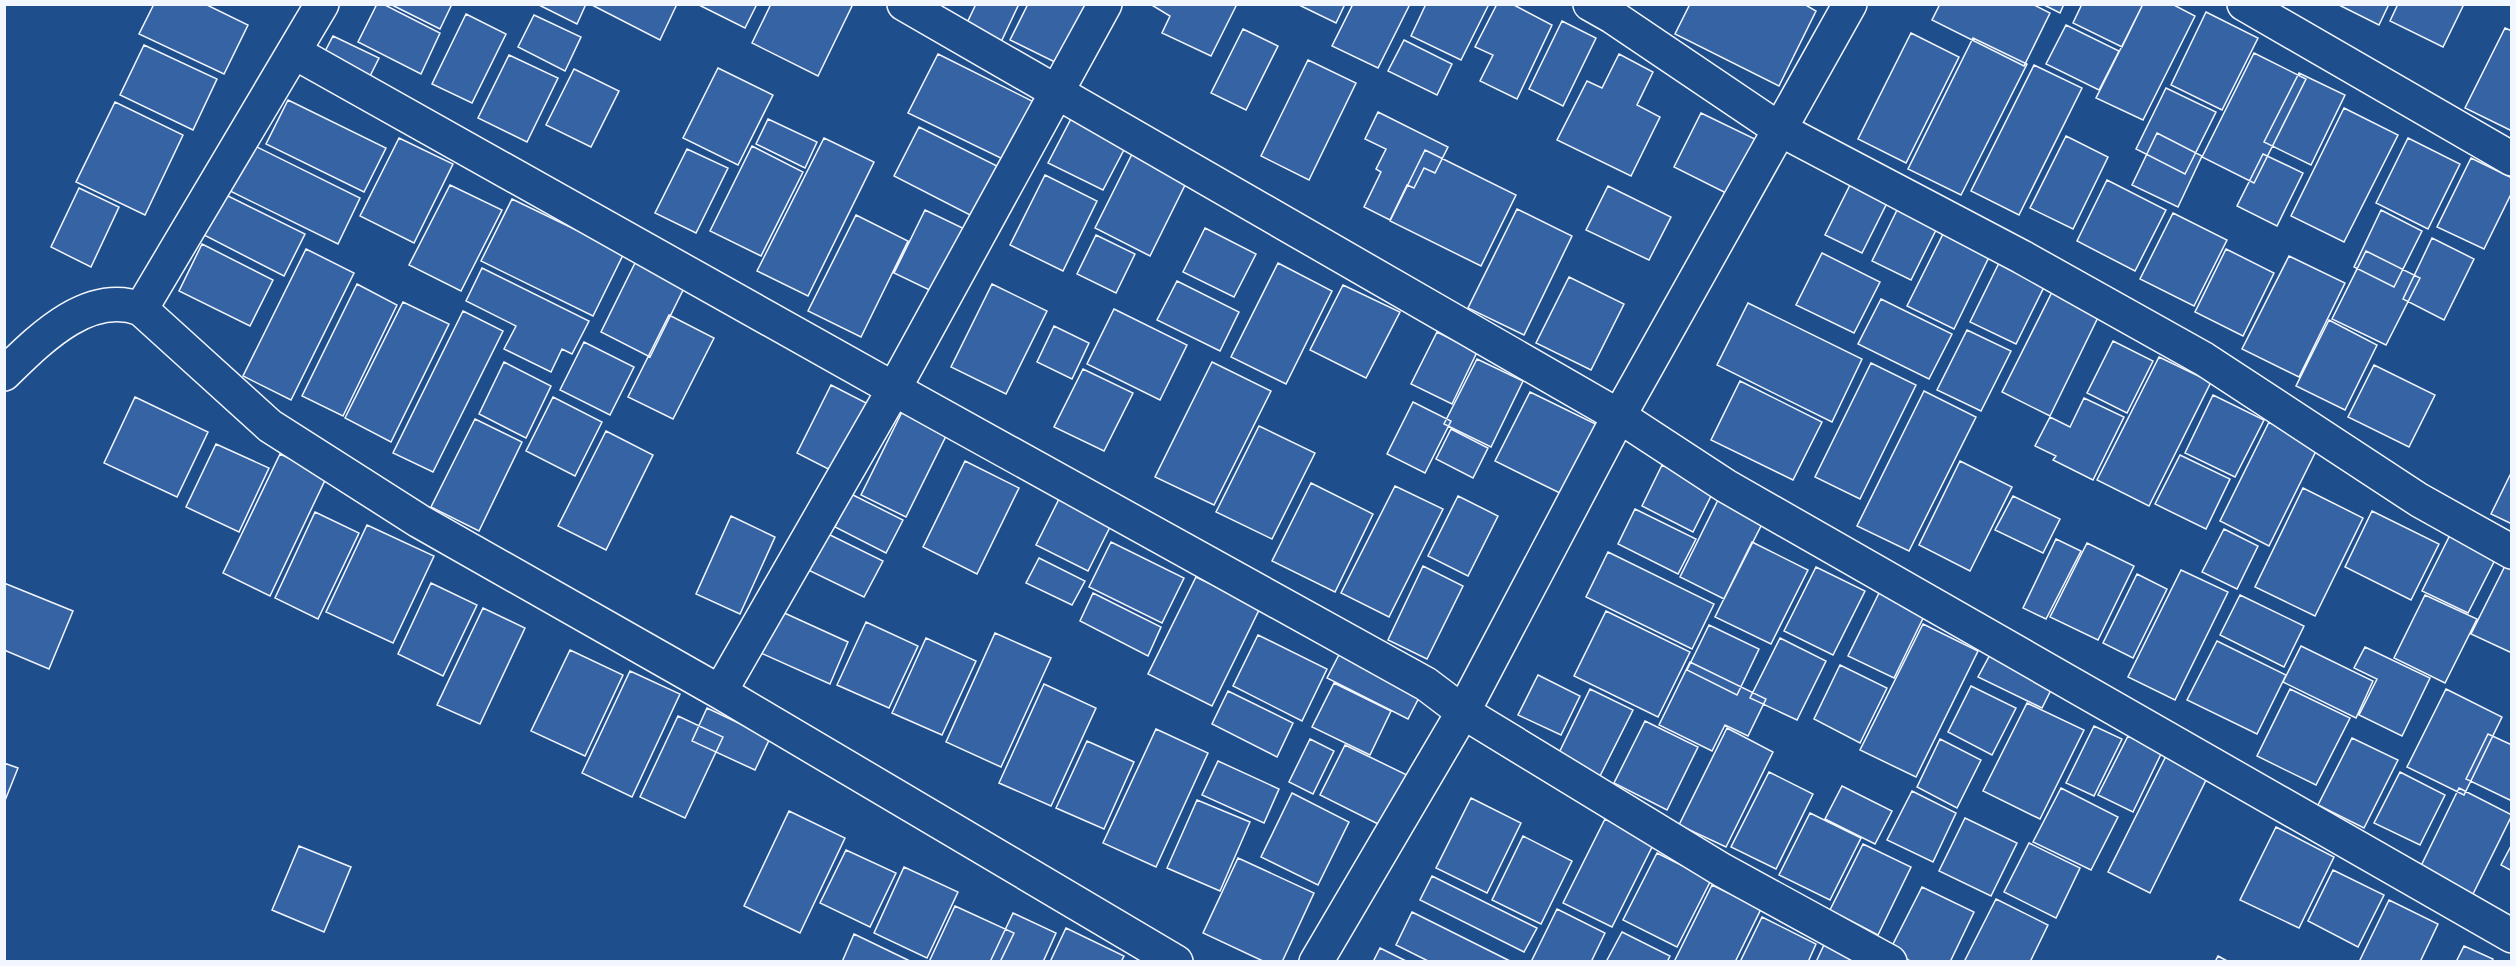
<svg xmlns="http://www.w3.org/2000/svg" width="2516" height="966" viewBox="0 0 2516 966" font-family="'Noto Serif',serif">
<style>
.building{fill:#3563a3;stroke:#f2f6ff;stroke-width:1.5}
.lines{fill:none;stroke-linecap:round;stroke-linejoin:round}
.minor-casing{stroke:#f2f6ff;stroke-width:36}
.minor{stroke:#1f4e8c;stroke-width:33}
</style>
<rect width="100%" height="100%" fill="#1f4e8c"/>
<path class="building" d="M154,4H205L248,25L224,74L139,34Z
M377,4H383L440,33L421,74L358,42Z
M390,4H452L440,29Z
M537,4H586L577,24Z
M590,4H677L660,40Z
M697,4H757L745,28Z
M771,4H853L818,76L752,43Z
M976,4H1019L1001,42L966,25Z
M1028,4H1098L1067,68L1010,40Z
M1150,4H1237L1211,56L1162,33L1170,16Z
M1297,4H1345L1336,23Z
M1353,4H1410L1378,68L1332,46Z
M1426,4H1489L1461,60L1411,36Z
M1497,4H1512L1552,25L1517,99L1480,81L1493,55L1475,47Z
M1690,4H1804L1816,11L1779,86L1675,34Z
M1940,4H2032L2050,13L2024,66L1932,20Z
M2042,4H2064L2060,13Z
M2082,4H2143L2122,47L2073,23Z
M2143,4H2172L2195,16L2143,120L2096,98Z
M2337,4H2389L2379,25Z
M2398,4H2464L2443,47L2390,21Z
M2206,12L2258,38L2222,110L2171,85Z
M466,14L506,34L472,103L432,84Z
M534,15L581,37L565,71L518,47Z
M1562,21L1596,38L1563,106L1529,89Z
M2066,25L2119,51L2099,90L2046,64Z
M2505,28L2512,31V131L2465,108Z
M1243,29L1278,46L1246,110L1211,93Z
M1911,33L1959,57L1906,163L1858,139Z
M333,36L379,58L366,84L320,61Z
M1973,38L2027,64L1961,195L1908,169Z
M1404,40L1452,64L1437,95L1388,71Z
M144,45L217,79L193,130L120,95Z
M2254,53L2306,79L2254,183L2202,157Z
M938,54L1040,105L1011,163L908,113Z
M1619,54L1653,72L1637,105L1660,117L1631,176L1557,140L1587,81L1602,88Z
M509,55L558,78L527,142L478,118Z
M1308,60L1356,83L1309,180L1261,156Z
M2034,65L2082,88L2019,215L1971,191Z
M718,68L773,95L738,165L683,138Z
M574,69L619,91L591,147L546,125Z
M2299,73L2345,95L2311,165L2264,142Z
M2166,88L2216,112L2185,174L2136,149Z
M288,100L386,148L364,192L266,144Z
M115,102L183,135L145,215L76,182Z
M2344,108L2398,135L2344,242L2291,216Z
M1378,112L1448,147L1435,173L1424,168L1414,188L1407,185L1390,220L1364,207L1381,172L1376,169L1386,149L1365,139Z
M1701,113L1759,141L1732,196L1674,167Z
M1073,115L1128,142L1103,190L1048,163Z
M768,119L817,142L805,168L756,144Z
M919,127L997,166L972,216L894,176Z
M2157,133L2202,156L2178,207L2132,185Z
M2066,136L2108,157L2073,229L2030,208Z
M399,138L453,164L414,243L360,216Z
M824,138L874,162L808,296L757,271Z
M2408,138L2460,164L2428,229L2376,203Z
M251,144L360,198L338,244L228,190Z
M752,146L803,172L761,256L710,231Z
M687,149L728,168L696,233L655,213Z
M1425,150L1516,195L1481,266L1390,221Z
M1132,154L1187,181L1150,256L1095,228Z
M2263,154L2303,173L2277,226L2237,206Z
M2471,158L2512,178V192L2484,249L2437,227Z
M1045,175L1097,201L1063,271L1010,245Z
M2107,180L2166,210L2135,271L2077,241Z
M450,185L502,210L461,291L409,265Z
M1850,185L1887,203L1862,253L1825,235Z
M1608,186L1671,217L1649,260L1586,230Z
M79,188L119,207L91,267L51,247Z
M224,194L305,234L284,276L204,235Z
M512,199L624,253L593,316L481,261Z
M1900,204L1939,224L1911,280L1872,261Z
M1517,209L1572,236L1524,335L1468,308Z
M925,210L973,233L942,296L894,273Z
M2381,210L2422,231L2394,287L2354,267Z
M2173,213L2227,240L2194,306L2140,279Z
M856,215L908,241L861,337L808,311Z
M1205,228L1256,254L1234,297L1183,272Z
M1944,232L1990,255L1954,329L1907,306Z
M1096,235L1135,254L1116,293L1077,274Z
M2432,238L2474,259L2444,320L2403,299Z
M202,244L273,280L250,326L179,291Z
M306,249L354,273L291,400L243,376Z
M2226,249L2274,273L2243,336L2195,312Z
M2366,251L2420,278L2386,345L2332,319Z
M1822,253L1880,282L1854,333L1796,305Z
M2289,256L2345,283L2299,377L2242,349Z
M636,261L685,286L650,357L601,332Z
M1278,263L1332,291L1286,384L1231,357Z
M1999,263L2045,285L2016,344L1970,322Z
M482,268L589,321L572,354L562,349L551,372L504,349L516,326L466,301Z
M1569,277L1624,304L1591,370L1536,343Z
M1177,281L1239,312L1220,351L1157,320Z
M2057,282L2104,305L2050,416L2002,392Z
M357,284L397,305L343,416L302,396Z
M992,284L1047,311L1006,394L951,367Z
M1343,285L1400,312L1366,378L1310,350Z
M1881,299L1952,334L1929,379L1858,344Z
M403,302L449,324L391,442L345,418Z
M1748,303L1862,359L1832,422L1717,365Z
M1114,309L1187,345L1160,400L1087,364Z
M463,311L503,331L433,472L393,453Z
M669,315L714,338L673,419L628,397Z
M2329,320L2377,345L2345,410L2296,386Z
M1054,326L1089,343L1072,379L1037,362Z
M1967,330L2011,351L1981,411L1937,390Z
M1437,332L1477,352L1452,404L1411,384Z
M2113,341L2153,361L2127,413L2087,393Z
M584,342L634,367L610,415L560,390Z
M2159,357L2211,382L2149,506L2097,480Z
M1477,359L1523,381L1491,447L1444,424Z
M504,362L551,386L526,438L479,414Z
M1212,362L1271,391L1214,505L1155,477Z
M1871,363L1916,385L1860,499L1815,477Z
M2374,365L2435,395L2409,447L2348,417Z
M1083,369L1133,393L1104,451L1054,427Z
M1740,381L1822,422L1793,480L1711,440Z
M831,385L876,408L842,476L797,453Z
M1924,391L1976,417L1909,551L1857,526Z
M1530,392L1608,430L1574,500L1495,461Z
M2213,395L2264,420L2235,477L2185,453Z
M135,397L208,432L177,497L104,463Z
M553,397L602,422L575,476L526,451Z
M2084,398L2124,417L2093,480L2053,460L2056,456L2035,446L2050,417L2070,427Z
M1413,402L1451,421L1425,473L1387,454Z
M903,410L948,432L906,517L861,495Z
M475,419L522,442L479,531L431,507Z
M2269,422L2318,447L2269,546L2220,521Z
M1259,426L1315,453L1272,539L1216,512Z
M1451,429L1488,448L1473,478L1436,459Z
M606,431L653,455L606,550L558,526Z
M216,444L269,468L239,532L186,507Z
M280,454L327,476L270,596L223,573Z
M2180,455L2230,479L2206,529L2155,504Z
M965,461L1019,488L977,574L923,547Z
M1960,461L2012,487L1970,571L1919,545Z
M1662,465L1714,490L1693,532L1642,506Z
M2512,471V524L2491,514Z
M1311,483L1373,514L1335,592L1272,561Z
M1395,486L1443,509L1389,617L1341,593Z
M2303,488L2363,518L2315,616L2255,587Z
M851,494L903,520L886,553L835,527Z
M1458,496L1498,516L1468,576L1428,556Z
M2013,496L2060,519L2043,553L1995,530Z
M1719,498L1764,520L1724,599L1680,577Z
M1059,499L1111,525L1088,571L1036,545Z
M1635,509L1696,539L1678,574L1618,544Z
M2372,511L2439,544L2411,600L2345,567Z
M315,512L359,533L318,619L275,598Z
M731,516L775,537L740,614L696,594Z
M367,525L434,556L393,643L326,612Z
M2224,529L2258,546L2237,589L2202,572Z
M2453,529L2499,552L2468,613L2422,591Z
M822,531L883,561L864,597L804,568Z
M2056,539L2081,551L2046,619L2023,608Z
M1111,542L1184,578L1162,623L1089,587Z
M1752,542L1808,570L1771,644L1715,617Z
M2087,543L2134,566L2098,640L2050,617Z
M1608,552L1714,604L1692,649L1586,597Z
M1039,558L1085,581L1072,605L1026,583Z
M1423,566L1463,586L1427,659L1388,640Z
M2505,566L2512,569V653L2471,634Z
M1816,567L1865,591L1833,655L1784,631Z
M2181,570L2228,592L2175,700L2128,677Z
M2137,574L2167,589L2133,658L2103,643Z
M1196,577L1260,608L1212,706L1148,674Z
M4,583L73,611L49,669L4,650Z
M431,583L477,605L443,676L398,654Z
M1882,587L1927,610L1894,678L1848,656Z
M1093,593L1161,627L1148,656L1080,621Z
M2240,595L2304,626L2284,667L2220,635Z
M2425,595L2477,619L2445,683L2394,658Z
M483,608L525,628L480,724L437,705Z
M780,611L848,642L830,684L761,653Z
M1606,611L1690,652L1658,717L1574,676Z
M866,622L918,646L889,708L837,685Z
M1923,624L1978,651L1916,777L1860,750Z
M1709,625L1759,649L1737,695L1687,670Z
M995,633L1051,658L1001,767L946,742Z
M1258,635L1327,669L1302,721L1233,686Z
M926,638L976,661L942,735L892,713Z
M1780,638L1826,661L1797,720L1750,698Z
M2217,641L2286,675L2257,734L2187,700Z
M2301,646L2373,681L2356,718L2283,682Z
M1343,647L1424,688L1408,719L1327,678Z
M2365,647L2430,678L2402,736L2359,715L2377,679L2354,668Z
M570,650L623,675L585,756L531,731Z
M1992,651L2055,682L2042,708L1978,677Z
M1690,662L1766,699L1748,736L1725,725L1712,751L1659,725Z
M1840,665L1887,688L1860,743L1814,719Z
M630,671L680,694L632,797L582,773Z
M1538,675L1580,696L1561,735L1518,715Z
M1334,683L1391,711L1370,755L1312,727Z
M1044,684L1096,708L1051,806L999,783Z
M1971,686L2016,708L1992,755L1948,732Z
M1590,689L1633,710L1599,778L1557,757Z
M2290,689L2350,718L2316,785L2257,756Z
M2446,689L2502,717L2464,795L2407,767Z
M1228,691L1293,723L1277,757L1212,724Z
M2027,703L2084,730L2040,819L1983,791Z
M707,708L770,738L755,770L692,741Z
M678,716L723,737L685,818L640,797Z
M1645,721L1698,747L1667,810L1614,783Z
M2094,726L2122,739L2094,796L2066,783Z
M1727,728L1773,752L1726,847L1679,825Z
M1156,729L1208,753L1156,867L1103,843Z
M2488,734L2512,745V801L2466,779Z
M2128,736L2162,752L2133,812L2098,795Z
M2352,738L2398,760L2364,828L2318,805Z
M1310,739L1334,751L1313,794L1289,782Z
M1940,739L1981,760L1957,808L1917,787Z
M1087,741L1134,762L1104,829L1056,808Z
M1345,745L1411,777L1386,828L1320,795Z
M2167,754L2209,774L2150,893L2108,872Z
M1218,761L1279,789L1264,823L1202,795Z
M4,763L18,768L4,803Z
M1769,772L1813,794L1776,869L1731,847Z
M2400,772L2445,795L2420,845L2374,823Z
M1842,786L1892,811L1875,844L1825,819Z
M2061,788L2118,817L2091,870L2033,842Z
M2459,788L2512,815L2472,896L2419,870Z
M1912,791L1956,813L1933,862L1887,840Z
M1292,793L1349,822L1318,885L1261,857Z
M1471,798L1521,823L1487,893L1436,868Z
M1197,800L1250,822L1220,891L1167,868Z
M789,811L845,838L800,933L744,906Z
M1810,813L1861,838L1830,900L1779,875Z
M1965,818L2017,843L1991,896L1939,871Z
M1605,819L1654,843L1612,927L1563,903Z
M2276,827L2334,857L2299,928L2240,900Z
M1523,836L1572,861L1541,924L1492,900Z
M2029,843L2080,868L2056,918L2004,892Z
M1863,844L1911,867L1878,935L1830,910Z
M2512,844V871L2501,865Z
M299,846L351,867L324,932L272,910Z
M846,850L896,873L870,927L820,903Z
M1657,853L1711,880L1677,947L1623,920Z
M1238,858L1314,893L1282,962H1265L1203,933Z
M904,867L958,892L927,958L874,933Z
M2333,870L2384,895L2358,947L2308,921Z
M1432,876L1537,928L1524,952L1420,900Z
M1712,885L1761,909L1735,962H1674Z
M1922,887L1974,912L1950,962H1912L1890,950Z
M1996,899L2048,925L2030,962H1964Z
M2389,900L2438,924L2420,962H2359Z
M955,906L1014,933L1000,962H929Z
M1557,909L1605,933L1591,962H1531Z
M1412,912L1512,962H1430L1396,945Z
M1013,913L1056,933L1043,962H990Z
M1762,917L1816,944L1808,962H1740Z
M1066,928L1124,956L1121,962H1050Z
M1622,932L1670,956L1667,962H1606Z
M854,934L912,962H842Z
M1829,934L1883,962H1816Z
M2464,946L2493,959L2491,962H2456Z
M1380,948L1408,962H1373Z
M2218,956L2229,962H2215Z"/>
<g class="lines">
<g class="minor-casing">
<path id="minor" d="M904,4L1619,416L1726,486L2512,936
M1590,4L1613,17L1779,129L2022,257L2204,359L2419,500L2512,552
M2244,4L2512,159
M294,52L894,389L1426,684L1463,712L1722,870L1890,962
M141,309L322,4
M4,374C39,340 88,289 141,309L270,426L419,521L720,692L1176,962
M720,692L894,389L1105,4
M1316,962L1463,712L1619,416L1850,4"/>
</g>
<use href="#minor" class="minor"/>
</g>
<rect width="2516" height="966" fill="none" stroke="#f2f6ff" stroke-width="12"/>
</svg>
